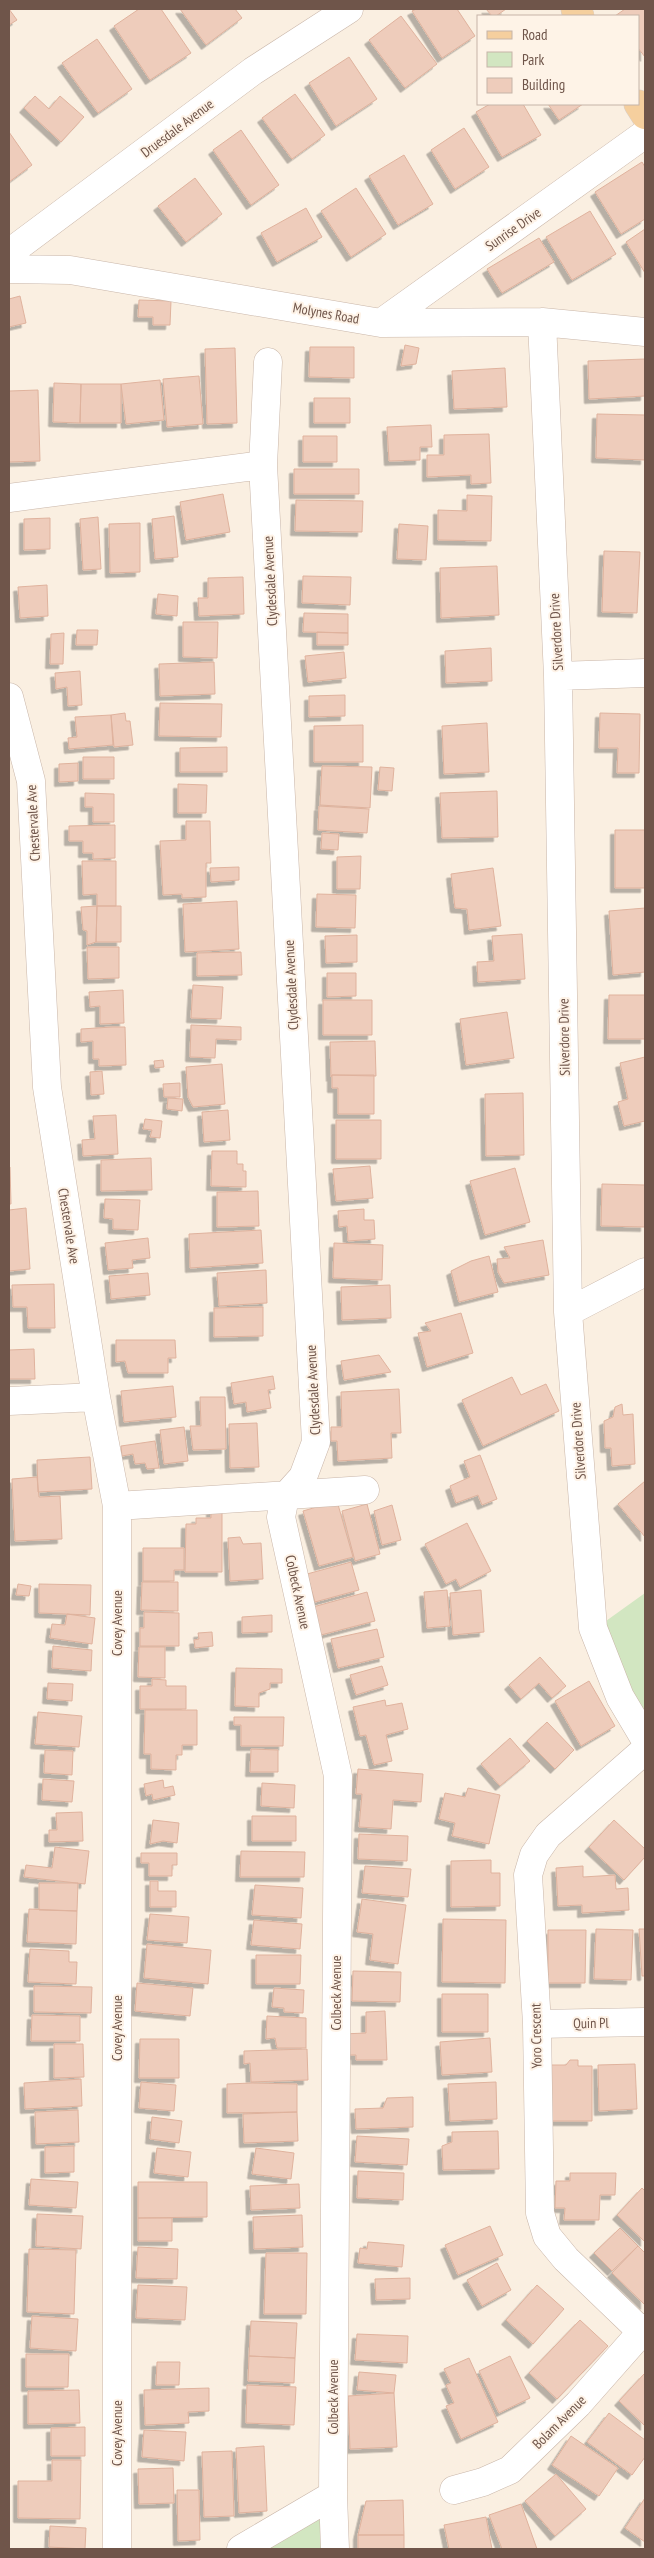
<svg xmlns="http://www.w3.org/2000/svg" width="654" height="2558" viewBox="0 0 654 2558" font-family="'PT Sans Narrow',sans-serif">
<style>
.green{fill:#d2e6c1}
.building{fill:#ecb;stroke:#dfb29d;filter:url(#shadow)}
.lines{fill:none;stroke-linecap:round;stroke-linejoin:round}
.minor-casing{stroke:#c9b6a9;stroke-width:29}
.major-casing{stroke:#d7cfcc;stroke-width:29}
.minor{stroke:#fff;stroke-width:28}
.major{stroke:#f5cf9e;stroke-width:28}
.labels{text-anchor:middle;stroke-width:4;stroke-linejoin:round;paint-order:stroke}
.street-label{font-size:14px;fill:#6f554a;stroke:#fef3e7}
</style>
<defs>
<filter id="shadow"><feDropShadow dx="-4.5" dy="4.5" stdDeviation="0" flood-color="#0004"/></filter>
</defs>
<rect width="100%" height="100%" fill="#faefe1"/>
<path class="green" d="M645,1593V1725L599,1626Z
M320,2512L323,2549H260Z"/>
<path class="building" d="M9,9L17,20L9,25Z
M139,9H161L191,53L150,80L114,26Z
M180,9H235L242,18L206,45Z
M416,9H457L475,36L442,58L412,11Z
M486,9H506L496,16H492Z
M625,9H645V57L638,48V16H615Z
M401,16L437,64L405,88L369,40Z
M97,39L132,89L98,113L62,63Z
M349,57L377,99L336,126L309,83Z
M295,94L325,135L292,159L262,118Z
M35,96L49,109L60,96L84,117L61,142L24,108Z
M490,104H523L541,135L502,157L476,112Z
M548,104H583L559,120Z
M464,128L489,167L455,189L431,150Z
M241,130L279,185L251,205L213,150Z
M9,132L32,165L9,182Z
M404,155L433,204L398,225L369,176Z
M642,162L645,167V219L621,234L595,192Z
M195,178L222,214L186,242L158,206Z
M356,188L386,234L351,257L321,211Z
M306,208L322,237L277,262L261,233Z
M590,211L616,254L572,280L546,237Z
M645,229V273L626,242Z
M539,238L554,262L502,293L487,269Z
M20,296L26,323L9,327V299Z
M139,300L171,301L170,325H153V317H138Z
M405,345L419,348L416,364L401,366Z
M310,347H354V378L309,377Z
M235,348L237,423L207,424L205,349Z
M645,359V396L589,399L588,361Z
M505,368L507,407L454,409L452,371Z
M199,376L203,424L167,427L163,379Z
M160,380L164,420L126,424L121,384Z
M54,383L81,384L80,423L53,422Z
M81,384H121V423H80Z
M38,390L40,461L9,462V391Z
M314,398H350V423H314Z
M597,414L645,415V460L596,458Z
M431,425L432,447H420V460L389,461L387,427Z
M489,434L491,483L471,484V475L427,477V455H444V435Z
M303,436H337V462H303Z
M294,469H359V494H294Z
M223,494L230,532L186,540L180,502Z
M467,495L492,496L491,541L438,540V510L467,511Z
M296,500L363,501L362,532L295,531Z
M174,516L178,557L155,559L152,519Z
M98,517L101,569L83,570L80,519Z
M50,518V549L24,550V519Z
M140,523V572L110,573L109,524Z
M399,524L428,526L426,560L397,559Z
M604,551L640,552L637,613L602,612Z
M497,566L499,615L441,618L440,568Z
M303,576L351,577L350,605L302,603Z
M243,577L244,614L199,616L198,598H208V578Z
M47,585L48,616L20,618L18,587Z
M158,594L178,596L177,616L156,614Z
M304,613L348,614V633L303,632Z
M183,622H218L217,658L183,657Z
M77,630H98L97,645H76Z
M317,632L348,633V645H317Z
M64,633L63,664H50L51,634Z
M491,648L492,681L446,683L445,651Z
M344,652L346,678L308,682L305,656Z
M214,662L215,694L160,696L159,664Z
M80,671L82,705L68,706L67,687L56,689L55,673Z
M345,695V716L309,717V696Z
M160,703L222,704L221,737L159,736Z
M125,713L126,721H130L133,745L114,747L111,715Z
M600,713L640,714L639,773H617L618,748H599Z
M111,715L113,745L69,749L68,738L77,737L75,717Z
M487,723L489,772L444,774L442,726Z
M363,725V762H314V726Z
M227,747V772H180V748Z
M83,757H114V779H83Z
M78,763V781L59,782V764Z
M322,766L372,767L370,808L320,805Z
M380,767L394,768L392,791L378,790Z
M178,784L207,785L206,813H178Z
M497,791L498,837L442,838L440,793Z
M85,793L114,794V822H93V807H85Z
M319,806L369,809L367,833L318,830Z
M186,821H210L211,863H206V897L182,898V894L163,895L160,841L186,840Z
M115,825V858L93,859V853H83V841H69V826Z
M615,830H645V888H615Z
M322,833L339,834L338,850L321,849Z
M361,856L360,889H337V857Z
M82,861H116V906H97V894L83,895Z
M239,867V880L211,882L210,868Z
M493,868L501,926L469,930L467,909L455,908L451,874Z
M317,894L356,895L355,928L316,927Z
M237,901L239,949L185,952L183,904Z
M97,906H121V942H96Z
M97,906L96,942L87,945V931L83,930L81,907Z
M645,908V972L613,975L609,911Z
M522,934L525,979L478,982L477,962L494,961L492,936Z
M357,935V962L326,963L325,936Z
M87,947H119V978L88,979Z
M241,952L242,975L197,976V953Z
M327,973H356V996L327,997Z
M193,985L223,987L221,1019L191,1018Z
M123,990L124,1023L100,1024V1006L90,1007L89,992Z
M609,995H645V1039H608Z
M323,1000H372V1035H323Z
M507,1012L514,1058L466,1065L460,1019Z
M191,1025L241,1027V1040L216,1039L215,1058L190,1057Z
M112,1027H125L126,1065L99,1066V1059H93V1041L81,1042V1029Z
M375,1041L376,1076L332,1075L331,1077L330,1042Z
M645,1057V1121L624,1126L618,1102L628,1099L620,1063Z
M163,1060L164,1067L155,1068L154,1061Z
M222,1064L225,1104L193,1107L188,1097L186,1067Z
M102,1071L104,1094L91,1095L90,1072Z
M332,1075H374V1114H338V1088H332Z
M180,1083V1097H164L163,1084Z
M523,1093L524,1155L486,1156L485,1094Z
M168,1098L183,1099L182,1111L167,1109Z
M228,1110L230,1140L204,1142L202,1112Z
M116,1115L118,1154L83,1156L82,1140L95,1139L93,1116Z
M145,1119L162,1121L160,1138L150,1137L152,1130L143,1129Z
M336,1120H381V1159H336Z
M212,1151H237V1164H243V1171H246V1187L211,1186Z
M151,1158L152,1190L101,1191V1160Z
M370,1166L373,1198L336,1201L333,1169Z
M10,1167L11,1204H9V1168Z
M515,1168L530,1222L485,1235L470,1181Z
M602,1184L645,1185V1227L601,1226Z
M258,1191L259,1226L217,1227V1192Z
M105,1199L140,1200L138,1230L113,1229V1219L104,1218Z
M26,1208L30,1269L9,1271V1210Z
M364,1209V1220H374L375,1239L348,1241L347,1226L339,1227L338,1211Z
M261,1230L263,1263L190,1268L189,1234Z
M148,1238L150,1258L132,1260L133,1268L108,1270L105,1243Z
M543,1240L549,1275L504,1283L498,1272L497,1259L510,1258L504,1247Z
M334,1243L383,1245L382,1280L333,1278Z
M489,1256L498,1292L459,1302L451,1271L471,1261Z
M266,1270L267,1303L219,1306L217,1273Z
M148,1273L150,1295L111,1299L109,1276Z
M54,1284L55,1328H28L27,1307H13L12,1285Z
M390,1285L391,1318L342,1320L341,1287Z
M263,1307V1336L214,1337V1308Z
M461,1313L473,1353L427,1367L418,1333L431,1331L425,1323Z
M116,1340H175L176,1358H168V1373H128L125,1361L116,1362Z
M34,1349L35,1379H9V1350Z
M379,1355L391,1372L344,1380L341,1361Z
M273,1376L275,1389L268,1390L271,1408L247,1412L246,1402L234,1404L231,1383Z
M512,1377L521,1395L546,1384L559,1411L483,1446L462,1400Z
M173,1386L176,1417L124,1422L121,1391Z
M399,1389L401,1433H391L392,1458L338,1461L337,1441H331V1427H342L341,1392Z
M200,1397H225L226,1449L193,1450L190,1426H201Z
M622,1404L623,1415L633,1414L635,1464L612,1466L611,1448H605L604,1421L613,1417L615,1407Z
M257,1423L259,1467L230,1468L229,1424Z
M184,1427L188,1461L164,1464L160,1430Z
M155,1441L159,1468L147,1469L145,1463L135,1464L133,1454L122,1456L121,1446Z
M480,1455L497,1499L482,1505L478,1495L456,1503L450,1486L470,1477L464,1461Z
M90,1457L92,1489L38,1492L37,1460Z
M37,1477L39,1497L60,1496L62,1539L15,1541L12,1479Z
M645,1481V1537L618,1504Z
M337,1501L353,1557L319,1566L303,1511Z
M367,1504L380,1554L355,1561L342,1511Z
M392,1505L401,1540L382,1545L374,1511Z
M211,1507L222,1511V1572H185L186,1524H196V1518H211Z
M467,1523L491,1571L460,1587L456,1579L446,1584L425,1544Z
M240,1537L243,1544L261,1543L263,1579L230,1581L228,1538Z
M143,1548H184V1570H174V1581H143Z
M351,1562L359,1590L315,1602L307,1574Z
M142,1582H178V1611L141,1610Z
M18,1584L31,1586L29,1596L16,1595Z
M39,1584L91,1585L90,1615L39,1613Z
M447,1590L450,1626L427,1628L424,1592Z
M481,1590L484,1632L453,1635L450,1593Z
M367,1592L375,1621L321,1635L313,1607Z
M144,1612L179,1613V1646H140V1628H144Z
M67,1614L95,1618L92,1644L50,1638L52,1624L65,1625Z
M272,1615V1632L242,1633V1617Z
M377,1629L384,1657L338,1668L331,1639Z
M212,1632L213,1646L195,1648L194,1640L199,1639L198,1633Z
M53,1646L92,1650L91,1671L52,1668Z
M139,1647H165V1678L138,1677Z
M540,1657L566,1686L552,1698L539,1683L521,1699L509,1685Z
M382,1666L388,1685L356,1695L350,1675Z
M236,1668L282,1669V1683H270V1689L259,1693V1707L235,1706Z
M152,1679L166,1680V1686H186V1709H140V1686H152Z
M589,1681L615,1726L581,1746L555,1701Z
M48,1683L73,1684L72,1701L47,1699Z
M385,1700L386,1706L402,1703L408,1729L386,1735L392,1761L374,1765L366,1735L360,1736L353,1707Z
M145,1710H197V1745H182V1755H176V1770L151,1769V1754H144Z
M38,1712L82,1716L79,1747L35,1744Z
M234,1717H284L283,1746H241V1725H234Z
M547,1722L574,1750L555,1769L527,1741Z
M510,1738L530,1761L500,1786L481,1764Z
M251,1749L278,1750V1772H250Z
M45,1750L73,1751L72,1775L44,1773Z
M358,1769L423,1774L421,1802L393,1800L391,1829L359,1827L362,1794H356Z
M43,1779L74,1781L72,1802L42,1800Z
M163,1780L164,1788L173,1786L175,1795L153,1800L152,1794L146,1796L144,1784Z
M262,1783L295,1785L294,1808L261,1806Z
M468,1788L500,1795L489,1844L452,1836L455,1823L439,1819L445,1793L465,1797Z
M82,1812L83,1841L49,1842V1830H57L56,1813Z
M252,1816H296V1841H252Z
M153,1820L179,1823L177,1843L163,1841L150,1844Z
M614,1820L645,1849V1857L624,1880L589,1847Z
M359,1834L408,1836L407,1861L358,1859Z
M55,1847L89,1851L85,1884L24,1877L26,1865L52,1868Z
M241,1851L305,1852L304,1877H240Z
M141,1853H177V1865H172V1876H149V1863H141Z
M491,1860V1873H500V1906L451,1907V1861Z
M365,1866L411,1869L408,1897L362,1893Z
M583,1866V1877L615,1875L616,1889L628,1888L629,1910L582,1913V1905L558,1906L556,1868Z
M150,1881H158V1891H176V1907H150Z
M39,1883H78L77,1911L39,1910Z
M255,1885L303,1888L301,1918L252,1915Z
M362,1899L406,1905L398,1964L370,1960L373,1934L357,1932Z
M29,1909L77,1911L76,1944L27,1942Z
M150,1914L189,1917L187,1943L147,1940Z
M443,1919L506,1920L505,1983L442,1982Z
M254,1920L302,1924L300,1949L251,1945Z
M596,1929L633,1930L631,1980L594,1979Z
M639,1929H645V1976H642Z
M548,1930H586L585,1983H548Z
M147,1944L211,1950L208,1984L144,1978Z
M30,1949L69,1951V1962H77L76,1984L28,1982Z
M256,1955H301L300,1984H256Z
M353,1971L401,1972L400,2002L352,2001Z
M137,1983L193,1988L190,2016L135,2011Z
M34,1986L92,1987L91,2013L34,2012Z
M274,1988L304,1990L303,2013L284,2012V2008L272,2007Z
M442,1994H488V2032H442Z
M385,2011L387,2060H356V2055H343L342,2034L366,2033V2012Z
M32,2015L80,2016V2041H31Z
M267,2016L306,2018V2048H277L275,2038L266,2039Z
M490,2038L492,2072L442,2075L440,2042Z
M140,2039H179V2078H139Z
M54,2044H83L84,2077L54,2078Z
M307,2049L308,2080L251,2082L250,2063L244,2064V2051Z
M570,2060H578V2066H592V2121H550L549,2065H566Z
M635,2064L637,2109L599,2111L598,2065Z
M81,2079L82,2106L25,2109L24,2083Z
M141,2082L176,2085L174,2111L139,2108Z
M496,2082L497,2119L450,2121L448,2084Z
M252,2083L297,2084V2112L227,2113V2084Z
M413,2097V2127L356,2129L355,2109L383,2108L387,2098Z
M78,2110L79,2142L36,2144L35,2112Z
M297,2112L298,2141L244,2143L243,2114Z
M152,2117L182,2121L179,2143L150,2139Z
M498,2131L499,2169L443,2170L442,2146L452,2142V2132Z
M357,2136L409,2139L407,2165L355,2162Z
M74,2146V2172L45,2173V2147Z
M157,2148L191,2152L188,2177L154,2173Z
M256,2148L294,2153L291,2179L252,2174Z
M358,2171L404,2173L403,2200L357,2198Z
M570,2173H616L615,2195H600L599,2220H564L565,2208H555L556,2181H570Z
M31,2179L78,2182L76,2208L29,2205Z
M138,2182H207V2217L138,2218Z
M299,2184L300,2208L251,2210L250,2186Z
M642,2188L645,2191V2242L617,2215Z
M37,2214L83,2216L81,2249L36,2246Z
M302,2215L303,2247L254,2249L253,2217Z
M138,2218H172V2241H138Z
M490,2226L503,2255L458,2275L445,2245Z
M620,2228L638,2246L612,2271L594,2253Z
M368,2242L404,2245L402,2267L358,2263L360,2248L367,2249Z
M638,2246L645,2253V2305L612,2273Z
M138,2247L178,2249L177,2279L136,2278Z
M29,2249L76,2250L74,2314L27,2312Z
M266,2253H307L306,2314H264Z
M497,2263L511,2290L482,2306L467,2280Z
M410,2278V2299L376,2300L375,2279Z
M138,2285L187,2287L185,2320L136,2318Z
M537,2285L564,2309L533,2344L506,2320Z
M32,2316L78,2319L76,2351L30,2348Z
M580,2320L608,2346L557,2399L529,2373Z
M251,2321L297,2323L295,2358L249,2356Z
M357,2334L408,2336L407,2363L355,2360Z
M26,2354H69L68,2387H26Z
M249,2356L295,2358L294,2383L248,2381Z
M510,2356L530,2398L499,2413L479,2371Z
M469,2358L498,2422L461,2439L446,2406L454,2403L446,2385L451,2383L444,2369Z
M157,2362H180L179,2385H156Z
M359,2372L396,2375L394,2393L357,2390Z
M644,2374L645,2375V2426L619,2401Z
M247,2385L296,2387L294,2425L246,2423Z
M209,2388V2411L188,2412L189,2423L145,2425L144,2390Z
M79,2390L80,2423L28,2424V2391Z
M394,2393L397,2447L350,2449L348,2396Z
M609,2413L645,2440V2457L632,2475L587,2442Z
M85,2427V2456H51V2428Z
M144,2430L186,2432L184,2461L142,2457Z
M571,2436L618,2468L599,2496L552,2465Z
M264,2446L267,2511L239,2513L236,2448Z
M232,2451L234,2516L204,2517L202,2452Z
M52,2460H81L80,2519L18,2518V2481H52Z
M173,2468L174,2503L139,2504L138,2469Z
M556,2474L586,2509L555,2536L525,2501Z
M177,2490H199L200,2540L178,2541Z
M645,2498V2542L625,2528Z
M403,2500L404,2535H358L366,2501Z
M521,2504L537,2549H502L489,2515Z
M486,2517L492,2549H449L444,2525Z
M50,2526L86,2528L85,2549L49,2547Z
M358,2535H404V2549H358Z"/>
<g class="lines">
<g class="minor-casing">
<path id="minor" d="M9,253L253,71L349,9
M9,269L70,270L381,323L542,322L645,332
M542,322L558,676L568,1312L593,1628L620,1697L645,1739
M381,323L645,134
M268,362L263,465L316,1442L303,1477L285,1497L281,1517L338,1776L333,2495L335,2549
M9,498L263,465
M558,676L645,673
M9,697L31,781L47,1087L96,1397L117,1506V2549
M568,1312L645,1272
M9,1401L96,1397
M117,1506L365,1490
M537,2024L645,2022
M642,2332L566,2259L547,2236L540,2213L537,2024L528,1875L534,1855L548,1835L645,1750
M454,2490L483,2482L510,2470L578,2404L645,2328
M241,2549L333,2495"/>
</g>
<g class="major-casing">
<path id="major" d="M575,9L580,16
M638,104L645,115"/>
</g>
<use href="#minor" class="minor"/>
<use href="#major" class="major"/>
</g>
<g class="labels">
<g class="street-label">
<text transform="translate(177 128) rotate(-37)" y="5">Druesdale Avenue</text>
<text transform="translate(513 229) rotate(-35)" y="5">Sunrise Drive</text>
<text transform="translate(326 313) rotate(10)" y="5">Molynes Road</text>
<text transform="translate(270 581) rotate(-93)" y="5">Clydesdale Avenue</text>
<text transform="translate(556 632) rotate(-93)" y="5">Silverdore Drive</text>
<text transform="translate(33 823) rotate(-93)" y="5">Chestervale Ave</text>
<text transform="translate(291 985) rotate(-93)" y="5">Clydesdale Avenue</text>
<text transform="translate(564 1037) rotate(-91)" y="5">Silverdore Drive</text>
<text transform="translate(69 1226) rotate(81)" y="5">Chestervale Ave</text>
<text transform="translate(313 1390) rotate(-93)" y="5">Clydesdale Avenue</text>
<text transform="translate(578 1441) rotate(-94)" y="5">Silverdore Drive</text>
<text transform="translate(298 1592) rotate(78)" y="5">Colbeck Avenue</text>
<text transform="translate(117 1623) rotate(-90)" y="5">Covey Avenue</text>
<text transform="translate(336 1993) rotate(-90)" y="5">Colbeck Avenue</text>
<text transform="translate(591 2023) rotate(-1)" y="5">Quin Pl</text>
<text transform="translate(117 2028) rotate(-90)" y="5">Covey Avenue</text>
<text transform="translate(536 2036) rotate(-91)" y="5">Yoro Crescent</text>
<text transform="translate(333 2397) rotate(-90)" y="5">Colbeck Avenue</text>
<text transform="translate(559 2422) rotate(-45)" y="5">Bolam Avenue</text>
<text transform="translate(117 2433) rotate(-90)" y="5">Covey Avenue</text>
</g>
</g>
<rect width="654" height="2558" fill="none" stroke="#6f554a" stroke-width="20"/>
<rect x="477" y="15" width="162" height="90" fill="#fef3e7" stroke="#c5b4a8"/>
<rect x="487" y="31" width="25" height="8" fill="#f5cf9e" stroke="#c5b4a8"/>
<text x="522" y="40" font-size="15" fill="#6f554a">Road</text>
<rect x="487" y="52" width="25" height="15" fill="#d2e6c1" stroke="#c5b4a8"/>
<text x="522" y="65" font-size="15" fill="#6f554a">Park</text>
<rect x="487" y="78" width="25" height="15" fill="#eeccbb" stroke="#c5b4a8"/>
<text x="522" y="90" font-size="15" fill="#6f554a">Building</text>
</svg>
